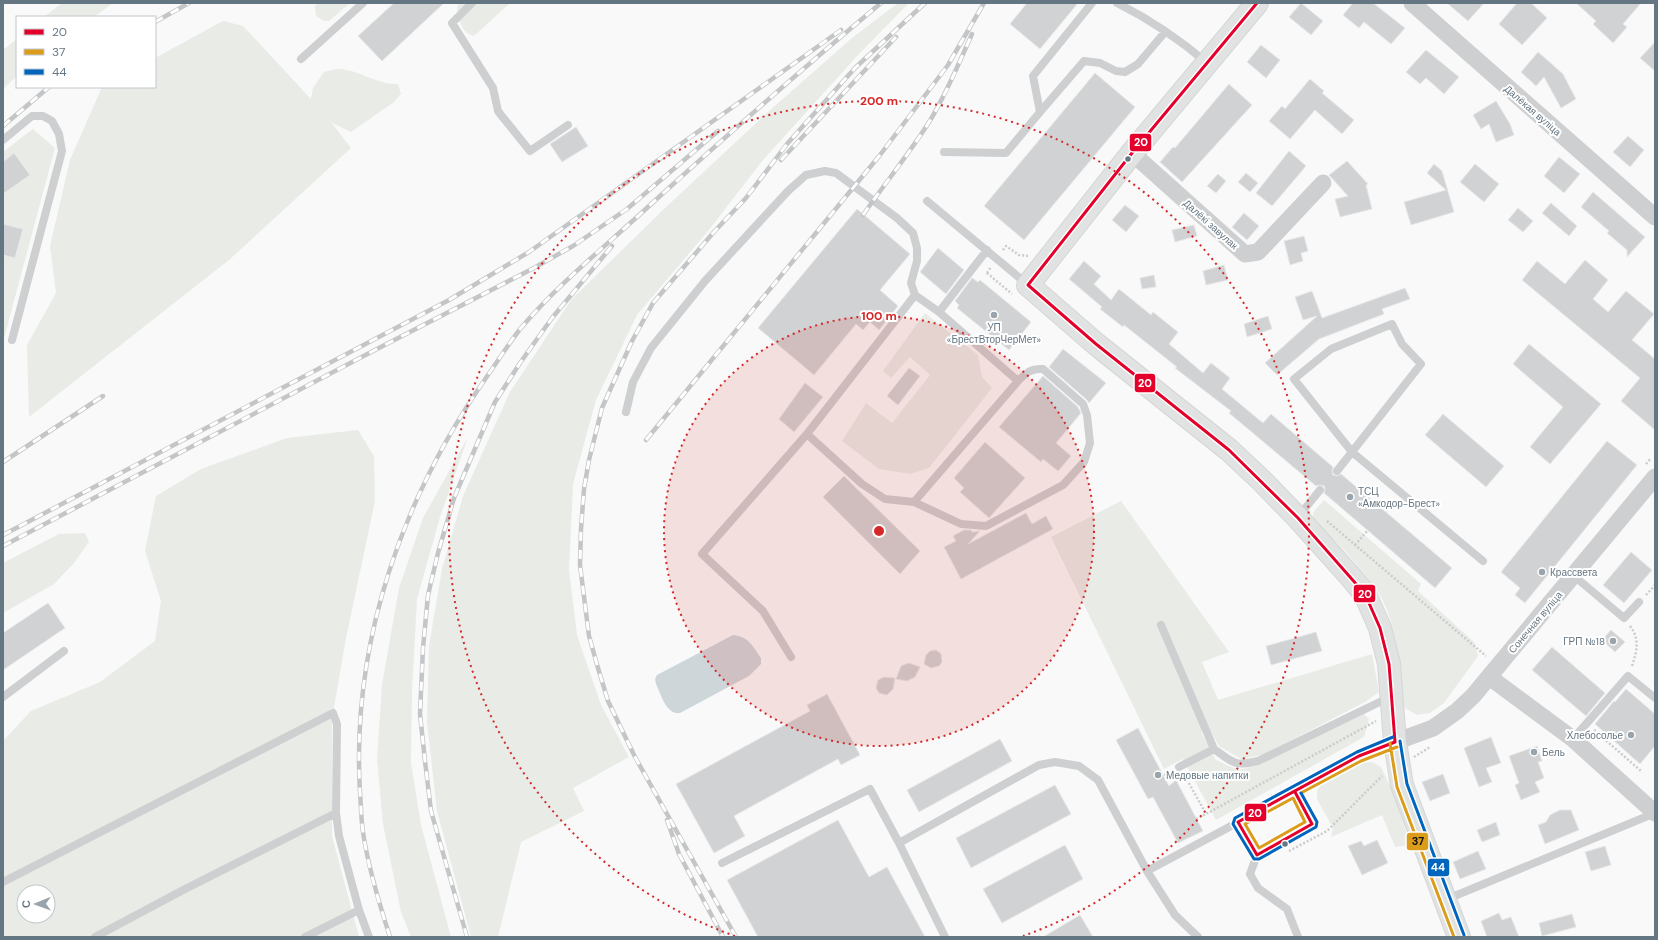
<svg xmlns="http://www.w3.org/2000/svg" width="1658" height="940" viewBox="0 0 1658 940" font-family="'DM Sans',sans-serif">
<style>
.green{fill:#e8ebe6;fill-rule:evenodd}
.water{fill:#ced6d9}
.building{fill:#d0d2d3;stroke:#e8e8e8}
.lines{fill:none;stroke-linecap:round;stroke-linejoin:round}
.secondary-casing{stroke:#d5d6d7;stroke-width:24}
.path{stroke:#cbcccd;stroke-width:2.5;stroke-dasharray:2 2;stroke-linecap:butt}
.lane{stroke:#cecfd0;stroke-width:8}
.street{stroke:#cecfd0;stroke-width:17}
.secondary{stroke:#e1e2e2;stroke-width:22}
.rail-casing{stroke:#c3c5c6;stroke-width:4.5}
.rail{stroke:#fff;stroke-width:3;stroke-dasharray:9;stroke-linecap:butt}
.bus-1-casing{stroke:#fff;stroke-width:6}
.bus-2-casing{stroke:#fff;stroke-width:6}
.bus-3-casing{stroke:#fff;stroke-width:6}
.bus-1{stroke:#e4002b;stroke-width:3}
.bus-2{stroke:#da9c1a;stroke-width:3}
.bus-3{stroke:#0065bd;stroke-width:3}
.ring{fill:none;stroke:#d62828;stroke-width:2;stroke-dasharray:2 4}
.bus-dot{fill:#657683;stroke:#fff;stroke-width:1.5}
.poi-dot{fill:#99a4ac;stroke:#fff;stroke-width:1.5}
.labels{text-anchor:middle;stroke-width:4;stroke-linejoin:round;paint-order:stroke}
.street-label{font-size:10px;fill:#657683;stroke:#fff}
.poi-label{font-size:10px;fill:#657683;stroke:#fff;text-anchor:start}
.centre{fill:#d62828;stroke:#fff;stroke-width:2}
.ring-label{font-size:12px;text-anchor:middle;font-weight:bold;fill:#d62828;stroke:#fff;stroke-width:4;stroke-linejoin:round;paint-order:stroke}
.line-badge{stroke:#fff;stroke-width:1.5}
.badge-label{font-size:11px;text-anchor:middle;font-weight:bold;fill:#fff}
.pale-badge-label{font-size:11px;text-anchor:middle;font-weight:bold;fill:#111}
</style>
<rect width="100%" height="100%" fill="#f9f9f9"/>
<path class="green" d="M62,3H113L94,17H44Z
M318,3H350L329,21H324L316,16L315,6Z
M459,3H510L474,36C461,33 459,19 457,8Z
M898,3H909L858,55L763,160L708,231L637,315L596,400L573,484L569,570L577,635L601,705L629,757L573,788L584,811L521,842L498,937H471L437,811L427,722L429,646L442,569L463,496L510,392L571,300L665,208L768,112L852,38Z
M223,21L243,26L311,99L313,88L324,72C329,71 334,69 339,69C360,70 377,85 398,84L401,94L394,102L351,132L332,123L327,117L351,148L229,260L29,417L27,345L56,293L50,246L70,160L102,87H155V58Z
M17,39V76L3,89V50Z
M33,129L55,148L3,342V152Z
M925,313L978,355L982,377L992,388L929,468L910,474L879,469L842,441L866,403L892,423L930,375L910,357L891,378L883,371Z
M358,430L374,456L375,501L346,638L332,719V836L359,937H3V741L31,711L100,682L155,641L161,601L145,551L156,496L201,469L287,438ZM24,892H48V916H24Z
M468,437L440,517L417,599L412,690L411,763L421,825L451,937H411L401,912L383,824L377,759L382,685L399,588L423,518Z
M1324,500L1421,584L1418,591L1474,642L1478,656L1444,703L1430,713L1417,715L1405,708C1396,669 1400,627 1378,592C1369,578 1355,562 1343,549C1336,541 1314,526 1313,515C1313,510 1321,504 1324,500Z
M1121,501L1229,652L1202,662L1218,700L1372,654L1379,692L1365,702L1262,755L1241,759L1219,746L1209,729L1201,732L1216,760L1238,770L1256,766L1364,714L1369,719L1364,737L1216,820L1183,759L1164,769L1051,537Z
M85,533L89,542L74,563L54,584L3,613V563L59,534Z
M1372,762L1381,767L1393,792L1410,845L1395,847L1382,815L1331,837L1333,828L1317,799V791L1322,783L1360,763Z"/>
<path class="water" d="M733,635C749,637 752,645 761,658V664L749,676L680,713C666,715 661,694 656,684L655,679L657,675Z"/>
<path class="building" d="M394,3H444L382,61L358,36Z
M1027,3H1078L1040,49L1010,24Z
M1301,3L1323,21L1311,35L1289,17Z
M1353,3H1373L1405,28L1391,44L1364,22L1359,28L1343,15Z
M1447,3H1484L1468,21Z
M1517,3H1531L1547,18L1522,45L1499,24Z
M1576,3H1641L1623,24L1627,27L1613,43L1593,24L1596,21Z
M1655,42V71L1640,58Z
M1261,45L1280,60L1266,78L1247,62Z
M1426,50L1459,77L1444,94L1426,78L1420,84L1406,72Z
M1538,52L1563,74L1576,99L1561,108L1544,77L1536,86L1521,72Z
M1095,73L1135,107L1024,240L984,206Z
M1310,79L1324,91L1322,93L1354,120L1342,134L1315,110L1290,139L1269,121L1282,106L1285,109Z
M1229,84L1252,105L1182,182L1160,162L1173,147L1175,148Z
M1496,101L1510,124L1514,135L1496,142L1489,124L1481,129L1473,115Z
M576,127L588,146L562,162L550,144Z
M1628,136L1644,150L1630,167L1613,152Z
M1289,151L1306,166L1272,206L1256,193Z
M14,153L30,175L3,194V162Z
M1559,157L1580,174L1564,193L1544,176Z
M1347,161L1368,184L1366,185L1372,209L1340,217L1335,199L1348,196L1329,175Z
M1434,164L1442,171L1454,212L1411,225L1404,202L1446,190L1427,173Z
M1475,164L1499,184L1484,202L1460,182Z
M1246,173L1258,183L1250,192L1238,182Z
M1218,174L1226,181L1216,193L1207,186Z
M1593,192L1645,237L1627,257V250L1607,233L1609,231L1581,207Z
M1551,203L1577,226L1569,236L1542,213Z
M1125,205L1139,216L1126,232L1112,220Z
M1518,208L1533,221L1523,232L1508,220Z
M857,209L910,254L880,290L898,306L879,330L870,322L863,330L856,324L814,375L758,328Z
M1244,213L1259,226L1247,240L1232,227Z
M3,224L23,229L15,258L3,255Z
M1194,225L1197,236L1175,242L1172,230Z
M1304,236L1308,251L1301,253L1303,261L1290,265L1284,241Z
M938,248L964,270L946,294L920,272Z
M1585,260L1608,280L1593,299L1608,312L1626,291L1654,314L1632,340L1655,359V430L1621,401L1640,378L1522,280L1537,261L1565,284Z
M1084,261L1101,276L1094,284L1111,300L1119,289L1151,315L1153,312L1178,332L1169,344L1203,373L1211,363L1230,378L1222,389L1263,423L1271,414L1333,467L1332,471L1333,475L1337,476L1341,474L1452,568L1435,588L1324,493L1325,488L1324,486L1320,485L1316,486L1229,413L1231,411L1175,368L1177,367L1124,325L1123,327L1100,309L1102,307L1069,279Z
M1224,265L1228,280L1206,285L1203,271Z
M1154,275L1156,287L1142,289L1140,278Z
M972,278L978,282L980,280L1031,322L1009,350L957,308L959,305L955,301Z
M1405,288L1410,299L1382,309L1384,314L1319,339L1277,375L1265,363L1317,316L1303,320L1295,297L1312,291L1322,318Z
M1268,316L1272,329L1247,337L1244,324Z
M1529,344L1601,404L1550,464L1530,447L1563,407L1513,364Z
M1063,349L1106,383L1089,403L1087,400L1049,367Z
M909,368L920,376L898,405L887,396Z
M1043,376L1078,407L1081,413L1056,443L1071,456L1058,471L1043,459L1041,462L999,427Z
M805,383L823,397L794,432L779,419Z
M1443,414L1504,466L1486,487L1425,435Z
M1607,441L1637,465L1525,603L1515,595L1520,588L1501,572Z
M985,442L1025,478L989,518L960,492L964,488L954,478Z
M844,476L920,551L900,574L823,497Z
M1026,513L1032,524L1046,516L1053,529L961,579L944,547L956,541L953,536L964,530H971L972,532L980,531L968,544Z
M1631,552L1652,570L1624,603L1603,585Z
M48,603L65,628L3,670V633Z
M1611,630L1625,642L1615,652L1602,640Z
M1316,632L1322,651L1271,665L1266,646Z
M1552,647L1605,693L1586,716L1532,670Z
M936,650L941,654L942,662L939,666L931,668L924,664L926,655L930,651Z
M909,663L920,667L915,677L907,681L896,679L901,666Z
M884,677L895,678L893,689L887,695L879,693L876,688L878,680Z
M1626,689L1655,714V746L1640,764L1595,724L1614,701L1615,702Z
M827,694L860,755L841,765L838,759L734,816L745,836L714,853L676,784L810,711L807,705Z
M1138,728L1169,786L1176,780L1203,831L1178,843L1153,797L1148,799L1116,740Z
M1491,737L1501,763L1486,768L1492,782L1479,787L1464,748Z
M1000,739L1012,761L919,812L907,790Z
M1537,746L1542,761L1538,762L1544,778L1535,782L1540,792L1521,800L1515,785L1519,783L1509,756Z
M1443,774L1450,793L1430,801L1422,782Z
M1055,785L1071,814L971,868L956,838Z
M1560,810H1571L1579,830L1545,844L1538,825L1546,822L1550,815Z
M838,820L869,877L887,867L925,937H758L727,880Z
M1496,822L1500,835L1482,842L1477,830Z
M1377,840L1388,863L1362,875L1348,846L1361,841L1364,846Z
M1065,845L1083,879L1002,923L983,889Z
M1605,846L1611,865L1591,871L1585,852Z
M1478,851L1486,869L1460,879L1453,862Z
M1499,913L1502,920L1511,917L1519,937H1487L1481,921Z
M1572,914L1576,927L1542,936L1539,923Z
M1080,915L1093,937H1043Z"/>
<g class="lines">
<g class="secondary-casing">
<path id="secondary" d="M1257,3L1132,153L1028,285L1096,344L1229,450L1260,479L1298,518L1350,576L1365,594L1380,628L1389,664L1395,742L1402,785L1459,937"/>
</g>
<path class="path" d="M1003,250L1006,246L1019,255L1028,256
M987,273L991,267
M987,273L1012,294
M1646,464L1651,458
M1327,521L1486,656
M1355,545L1368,530
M1646,595L1655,585
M1630,626C1640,639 1637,651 1632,666
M1594,730L1641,771
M1414,757L1430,747
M1164,775L1170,772
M1185,776L1206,814L1376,721
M1196,819L1206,814
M1289,851L1327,831L1382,776"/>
<path class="lane" d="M472,3L452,23L493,88L498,111L501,115L530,151L568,125
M1117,3C1149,19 1179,39 1207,63
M301,59L363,3
M1040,112L1084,61L1100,63L1116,71L1125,72L1138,64L1165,32
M3,140L32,116H43L52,121L59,134L62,151L12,340
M944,152L1006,153L1040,112L1033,76L1092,3
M927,201L1027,284
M915,295L807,434L862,484L885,499L914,502L1018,381L939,312L987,250
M626,412L633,382L651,348L705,281L788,191L806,175L825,171L836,173L897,218L913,233L917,248V261L911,283L915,295L939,312
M1337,471L1421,364L1402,344L1392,324L1331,349L1294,379L1352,452L1483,561
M914,502L961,524L986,526L1063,485L1084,462L1090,443L1087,415L1083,404L1043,369C1031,368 1026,373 1018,381
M1298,517L1320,490
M1575,574L1580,581L1624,618L1639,602
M1161,625L1214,749
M791,657L763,611L702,554L807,434
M3,697L64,651
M1573,739L1628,676L1655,698
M1179,767L1214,749C1232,762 1234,767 1258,761L1390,697
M1238,822L1257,855L1312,824L1295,792
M1257,855L1250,874L1258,888L1287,909L1298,937
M722,863L870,789L899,843
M3,882L333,713L337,724L336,813L185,889L95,937
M1445,900L1655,813
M359,910L369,937
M305,937L359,910L339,836L336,813
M945,937L899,843L1039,765L1055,762L1079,766L1098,780L1147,871
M1198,937L1175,915L1147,871L1289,795L1359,756L1394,742"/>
<path class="street" d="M1412,3L1655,217
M1132,153L1245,254L1258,252L1323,183
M1491,675L1496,682L1573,739L1655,813
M1395,742L1433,728L1457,711L1473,696L1655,477"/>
<use href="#secondary" class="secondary"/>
<g class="rail-casing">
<path id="rail" d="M155,22L189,3
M3,126L49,87
M781,160L896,37
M863,215C885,183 910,153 931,119C947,92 959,63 972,34
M646,440L880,155L948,65L984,3
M3,462L103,396
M3,535L449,300L529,252L841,30
M3,546L375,350L532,269L573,246L627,209L718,131
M667,820L679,854L723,937
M390,937C379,903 368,867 363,832C361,819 361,805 360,792C351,642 403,496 488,375C499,359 509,343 521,328C559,283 606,246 649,206C725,137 802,69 881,3
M467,937L431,811L425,761L420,714L423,648L428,595L438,553L454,498L495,402L520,363L552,318L612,246
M736,937L635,757L608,701L598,668L589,636L580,565L581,529L584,489L589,460L602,408L632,341L653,303L713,233L746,198L787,144L855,68L925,3"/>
</g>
<use href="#rail" class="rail"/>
<g class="bus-1-casing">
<path id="bus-1" d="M1028,285L1096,344L1229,450L1298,518L1365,594L1380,628L1389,664L1395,742
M1028,285L1132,153L1257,3
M1295,792L1312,824L1257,855L1238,822L1359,756L1395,742"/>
</g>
<g class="bus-2-casing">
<path id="bus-2" d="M1390,743L1397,787L1454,937
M1301,793L1361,761L1397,747
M1293,798L1305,822L1259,848L1245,824Z"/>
</g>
<g class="bus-3-casing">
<path id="bus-3" d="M1400,741L1407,784L1464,935
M1301,793L1317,822L1316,827L1259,859H1254L1233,824L1235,818L1357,752L1393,737"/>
</g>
<use href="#bus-1" class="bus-1"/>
<use href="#bus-2" class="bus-2"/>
<use href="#bus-3" class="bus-3"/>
</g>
<circle cx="879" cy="531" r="215" fill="#d62828" fill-opacity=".12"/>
<g class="ring">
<circle cx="879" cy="531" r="215"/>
<path d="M735 936A430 430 0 1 1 1023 936"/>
</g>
<g class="bus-dot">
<circle cx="1128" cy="159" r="3.5"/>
<circle cx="1285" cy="844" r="3.5"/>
</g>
<g class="poi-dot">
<circle cx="994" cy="315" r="4"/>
<circle cx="1350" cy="497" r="4"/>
<circle cx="1542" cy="572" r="4"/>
<circle cx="1613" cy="641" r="4"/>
<circle cx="1631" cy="735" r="4"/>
<circle cx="1534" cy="752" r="4"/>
<circle cx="1158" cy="775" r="4"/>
</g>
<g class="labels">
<g class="street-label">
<text transform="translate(1533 110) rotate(41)" y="4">Далёкая вуліца</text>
<text transform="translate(1211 224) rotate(42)" y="4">Далёкі завулак</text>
<text transform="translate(1535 622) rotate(-50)" y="4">Сонечная вуліца</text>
</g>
<g class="poi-label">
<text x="994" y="331" text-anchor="middle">УП<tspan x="994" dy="12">«БрестВторЧерМет»</tspan></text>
<text x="1358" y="495">ТСЦ<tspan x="1358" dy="12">«Амкодор-Брест»</tspan></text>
<text x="1550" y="576">Крассвета</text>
<text x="1605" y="645" text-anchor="end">ГРП №18</text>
<text x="1623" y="739" text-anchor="end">Хлебосолье</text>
<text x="1542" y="756">Бель</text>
<text x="1166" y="779">Медовые напитки</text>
</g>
</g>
<circle cx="879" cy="531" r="6" class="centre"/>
<g class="ring-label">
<text x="879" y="105">200 m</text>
<text x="879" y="320">100 m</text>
</g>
<g class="line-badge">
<rect x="1129" y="133" width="23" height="19" rx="4" fill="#e4002b"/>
<rect x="1134" y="373" width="22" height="20" rx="4" fill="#e4002b"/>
<rect x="1353" y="584" width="23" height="19" rx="4" fill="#e4002b"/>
<rect x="1244" y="803" width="23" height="19" rx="4" fill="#e4002b"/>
<rect x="1406" y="832" width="23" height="19" rx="4" fill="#da9c1a"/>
<rect x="1427" y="858" width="23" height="19" rx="4" fill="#0065bd"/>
</g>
<g class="badge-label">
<text x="1141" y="146">20</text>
<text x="1145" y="387">20</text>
<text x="1365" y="598">20</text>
<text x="1255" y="817">20</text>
<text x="1438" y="871">44</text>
</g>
<g class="pale-badge-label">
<text x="1418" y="845">37</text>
</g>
<rect width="1658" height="940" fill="none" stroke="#657683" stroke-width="8"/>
<rect x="16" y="16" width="140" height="72" fill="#ffffff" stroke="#c1c8cd"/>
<rect x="24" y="29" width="20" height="6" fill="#e4002b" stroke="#c1c8cd"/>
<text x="52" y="36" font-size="12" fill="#657683">20</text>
<rect x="24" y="49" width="20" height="6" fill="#da9c1a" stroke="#c1c8cd"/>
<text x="52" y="56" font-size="12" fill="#657683">37</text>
<rect x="24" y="69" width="20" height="6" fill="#0065bd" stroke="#c1c8cd"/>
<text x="52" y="76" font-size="12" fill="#657683">44</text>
<g transform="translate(36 904) rotate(269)"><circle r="19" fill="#ffffff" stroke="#c1c8cd"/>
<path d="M0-3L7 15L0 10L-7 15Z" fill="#99a4ac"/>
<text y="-6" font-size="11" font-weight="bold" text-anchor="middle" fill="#657683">С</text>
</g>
</svg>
